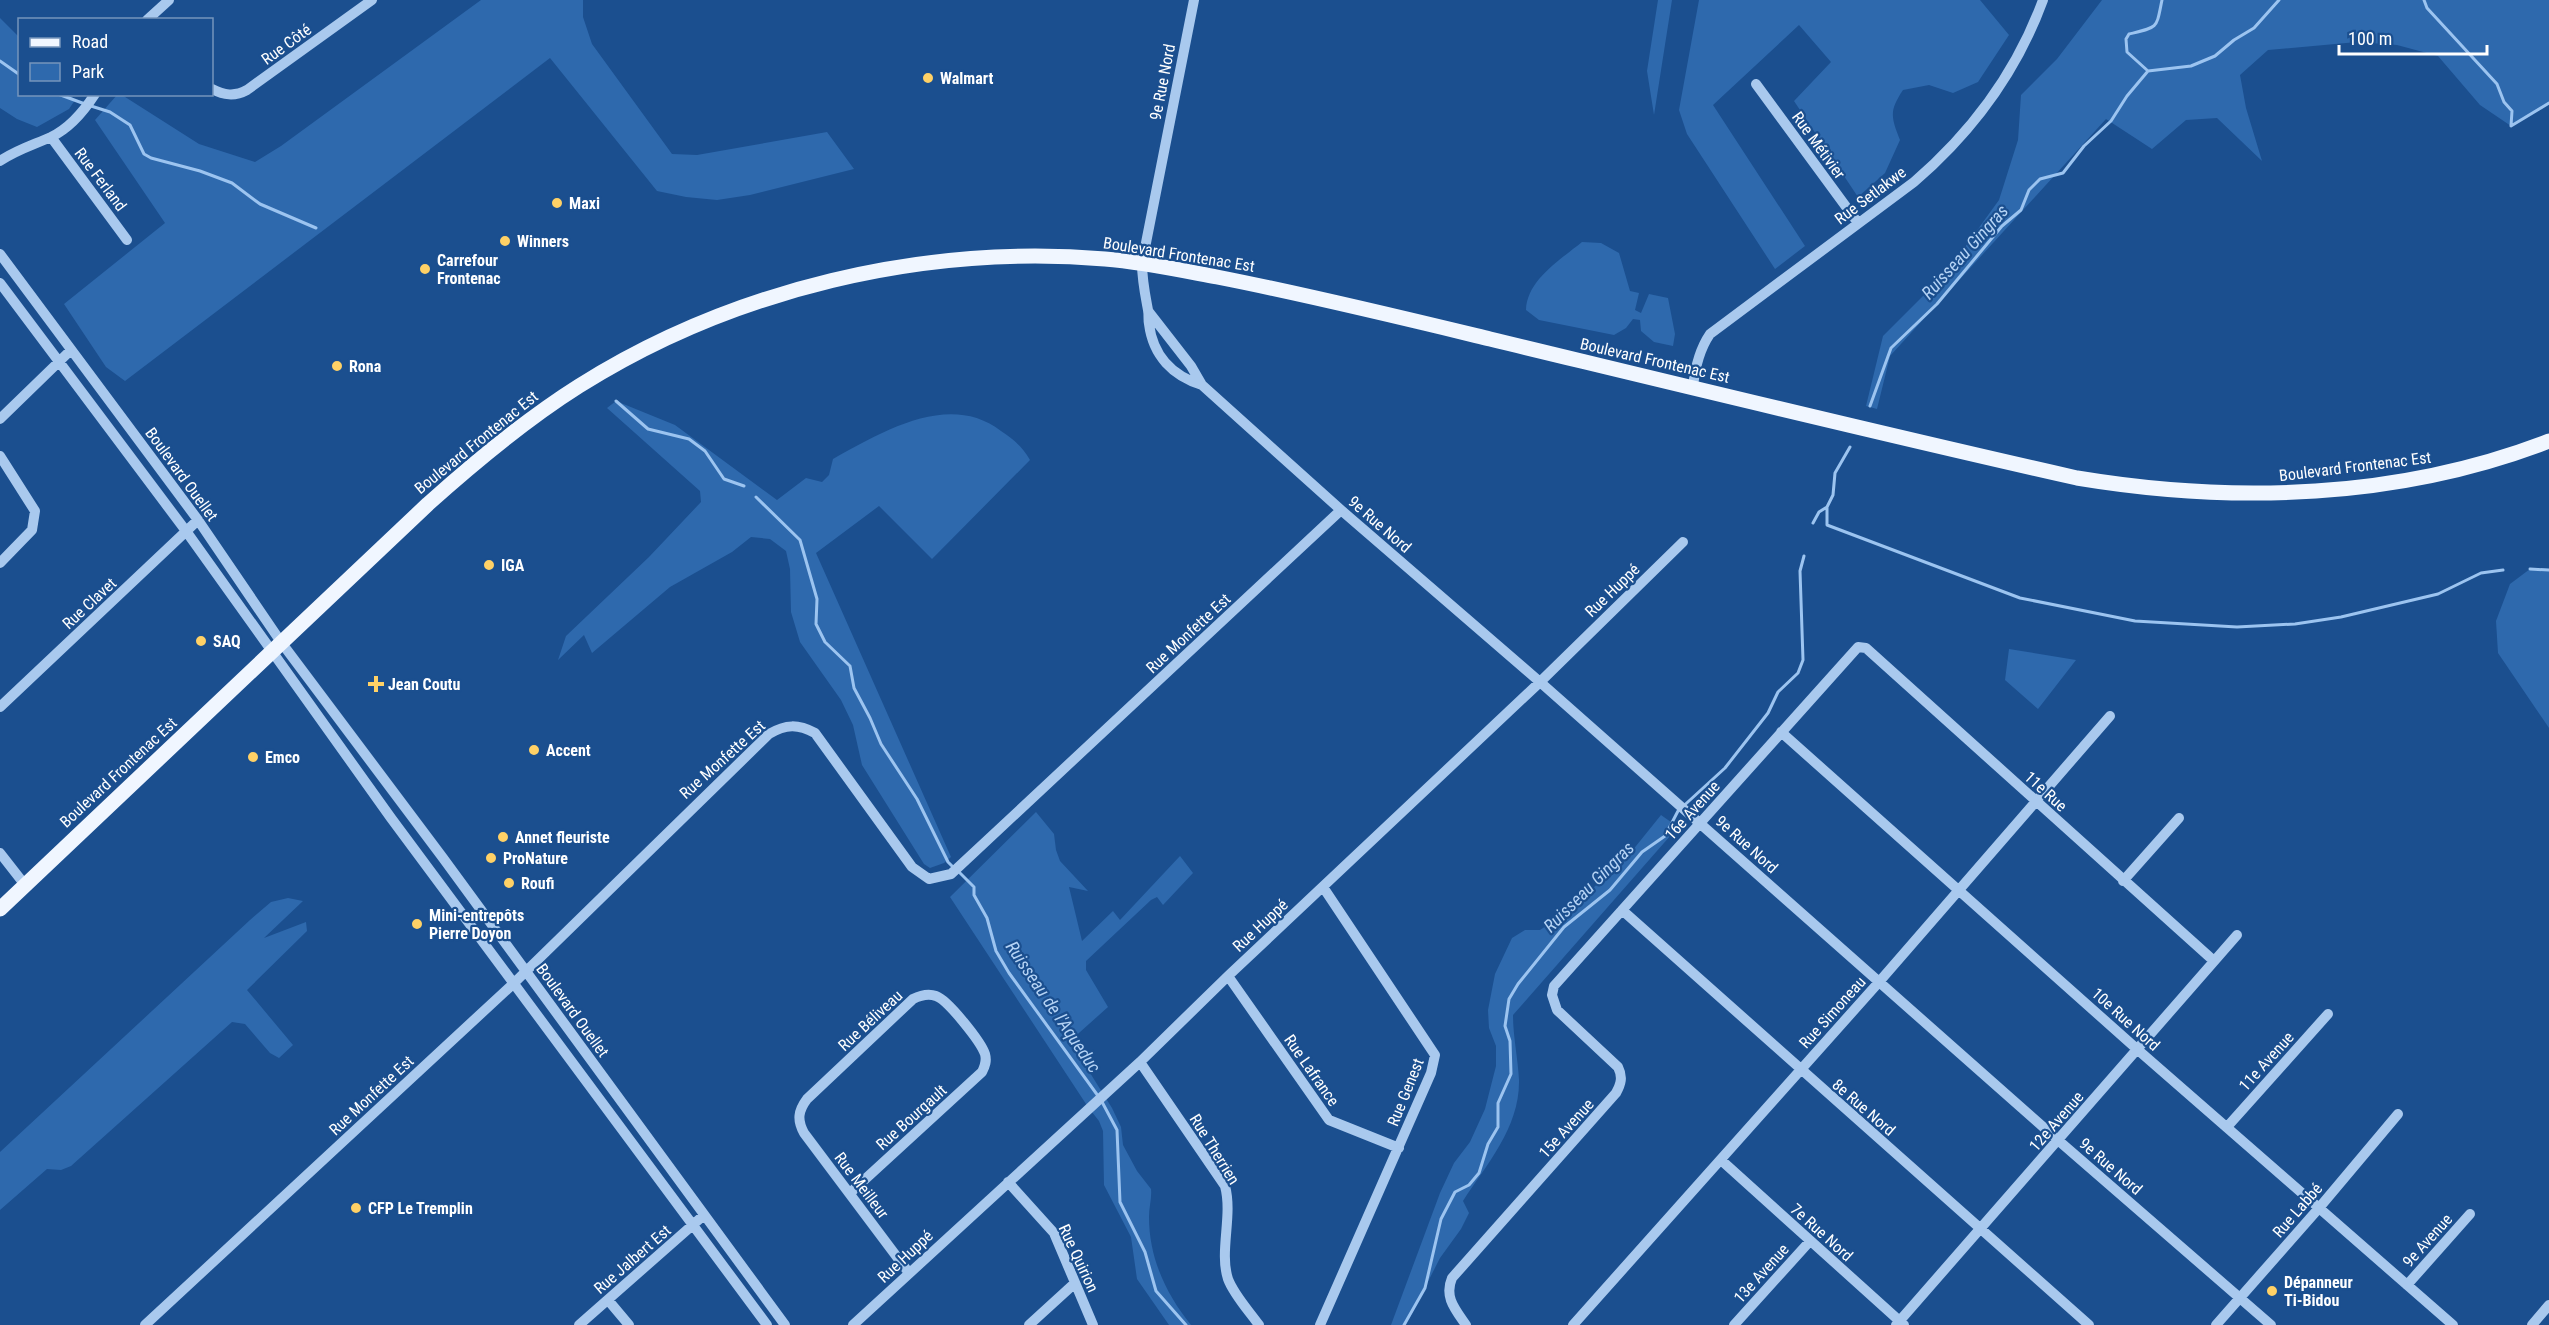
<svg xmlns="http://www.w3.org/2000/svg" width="2549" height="1325" viewBox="0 0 2549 1325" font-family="'Roboto Condensed',sans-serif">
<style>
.green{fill:#2e69ad}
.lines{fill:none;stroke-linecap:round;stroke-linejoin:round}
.stream{stroke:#9cc4f0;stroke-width:3}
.minor{stroke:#a9c9ee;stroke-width:10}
.major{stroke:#f0f6ff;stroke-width:15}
.poi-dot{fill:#ffd166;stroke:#1b4f8f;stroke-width:2}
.labels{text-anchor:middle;stroke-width:4.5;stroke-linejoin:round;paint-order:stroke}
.street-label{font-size:16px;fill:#fff;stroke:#1b4f8f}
.poi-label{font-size:16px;font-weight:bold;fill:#fff;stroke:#1b4f8f;text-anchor:start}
.water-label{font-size:18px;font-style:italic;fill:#b5d3f5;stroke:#1b4f8f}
</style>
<rect width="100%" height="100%" fill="#1b4f8f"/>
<path class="green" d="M481,0H583V17L592,44L672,154L697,155L827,132L854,169L750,195L717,200L686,197L657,191L550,58L125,381L106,367L64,304L165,223L95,120L117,95H122L199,144L255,162L281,146Z
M1658,0H1672L1654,115L1647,71Z
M1699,0H1980L2009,35L1978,82L1953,93L1929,85L1903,90C1889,111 1891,117 1900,140L1885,173L1858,197L1794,101L1831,62L1799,25L1713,105L1805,246L1775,269L1687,134L1679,110Z
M2102,0H2549V103L2511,126L2480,105L2438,56L2397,45L2357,42L2268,50L2240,75L2246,108L2262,161L2217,118L2186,120L2152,149L2106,119L1890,356L1877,409L1866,406L1883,336L1947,272L1999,200L2018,140L2021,95L2057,59Z
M0,18L19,37L20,94L70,95L75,100L69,109L37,127L17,119L0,108Z
M1582,242L1601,243L1619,253L1630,291L1639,293L1635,310L1641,313L1649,294L1668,298L1675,334L1673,346L1654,342L1641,331L1640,320L1633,319L1626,328L1614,335L1539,320L1526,310C1527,280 1560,260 1582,242Z
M616,401L675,425L777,500L806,478L822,482L829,475L833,459C882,432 949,391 1001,431C1014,440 1023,447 1030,460L932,559L879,506L816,553L951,857L944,863L930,868L924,864L862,765L853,725L841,700L800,642L791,612L790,569L786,551L770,539L751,537L732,552L670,587L592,653L584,635L558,660L566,636L649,557L701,502L700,491L607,408Z
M2530,569L2549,570V728L2498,653L2496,621L2510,584Z
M2009,649L2076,660L2038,709L2005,680Z
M1036,812L1054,834L1056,850L1060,861L1088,891L1069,887L1082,941L1113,911L1120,920L1180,856L1193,873L1163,905L1157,897L1151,900L1086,961V970L1108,1007L1070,1041L1112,1108L1121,1127L1123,1145L1137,1171L1151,1189C1152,1198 1149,1207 1149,1217C1149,1258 1166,1294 1191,1325H1169L1137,1279L1131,1237L1104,1185L1103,1131L1099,1121L1088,1107L950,897Z
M1661,815L1678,827L1513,1015C1513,1037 1518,1058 1519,1080C1520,1127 1487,1164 1463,1201L1469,1213L1461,1229L1440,1258L1406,1325H1391L1440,1193L1454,1163L1470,1142L1485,1109L1496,1066V1046L1489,1028L1488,1010L1495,974L1512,938L1525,930H1540L1570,910L1632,851Z
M288,898L303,901L264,938L306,922L307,931L247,990L293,1045L279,1058L270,1053L245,1024L232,1022L71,1166L61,1170L47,1169L0,1210V1152L250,920L271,902Z"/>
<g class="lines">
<path class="stream" d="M2424,0L2427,8L2497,84L2504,102L2512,111L2511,126L2549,103
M0,61L20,75
M2148,71L2191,66L2215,56L2234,40L2254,28L2279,0
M2148,71L2127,52L2126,39L2129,34C2159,27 2156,29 2162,0
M58,94L85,104
M91,106L110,112L130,125L144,154L151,158L200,171L232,183L260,204L316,228
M616,401L648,429L689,439L705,451L724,479L744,486
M1870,406L1891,348L1937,304L2002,226L2021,210L2029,190L2040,179L2063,173L2084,146L2111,121L2127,96L2148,71
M756,497L800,540L817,599L816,624L825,642L850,666L854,688L870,718L881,744L917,799L948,862L953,867
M1827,507V525L2020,598L2135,621L2237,627L2295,624L2341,617L2438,594L2481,573L2503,570
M1813,523L1819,512L1827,507L1833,495L1835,473L1850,447
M2530,569L2549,570
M958,871L974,887V895L987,918L996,951L1009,973L1101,1100L1117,1130L1120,1202L1145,1252L1156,1291L1186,1325
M1404,1325L1425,1288L1441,1219L1455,1192L1469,1185L1479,1173L1488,1144L1498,1127V1103L1511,1074L1510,1041L1505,1026L1509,999L1518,984L1564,927L1610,890L1642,852L1665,836L1678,811L1725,768L1768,713L1778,692L1798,673L1803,660L1800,571L1804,556"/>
<path class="minor" d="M1194,0L1142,263C1142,280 1145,294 1148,310C1149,315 1148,320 1149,324C1153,356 1173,376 1202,385
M147,20L169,0
M1756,84L1858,223
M212,89C224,95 234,97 247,90L372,0
M51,137L127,240
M0,161C16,150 33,145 51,137C70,128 84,111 95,94
M0,254L198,520L281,642L443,858L785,1325
M0,283L186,531L391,818L767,1325
M1149,312L1191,366L1202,385L1341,510L1540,682L2059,1141L2271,1325
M1693,387C1695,368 1699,350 1710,334L1914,182C1971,133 2017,71 2043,0
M0,419L71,350
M0,456L35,511L32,530L0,563
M0,707L198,520
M1781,732L2138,1050L2453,1325
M0,853L25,885
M2123,881L2179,818
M1622,910L2089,1325
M1228,976L1329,1120L1399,1148
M1140,1062L1225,1186C1233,1216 1219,1251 1228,1279C1234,1295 1249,1311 1259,1325
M2227,1127L2328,1014
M1721,1160L1904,1325
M1008,1182L1054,1233L1093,1325
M850,1193L982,1072C985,1066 987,1061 985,1054C981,1042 948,1000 936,996C928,993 921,995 913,999L807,1099C798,1111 797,1120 804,1133L909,1273
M2407,1285L2470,1214
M608,1300L629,1325
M145,1325L514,983L769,734C786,724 798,724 815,733L912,867L929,879L951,874L1341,510
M579,1325L704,1215
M853,1325L1140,1062L1228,976L1540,682L1683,542
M1029,1325L1075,1283
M1320,1325L1431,1073L1435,1055L1323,887
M1466,1325C1455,1309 1444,1297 1452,1278L1616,1093C1621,1084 1623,1077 1618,1067L1557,1010L1552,995L1554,986L1858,647L1866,648L2214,961
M1573,1325L1879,982L2110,716
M1734,1325L1810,1241
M1896,1325L2237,935
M2216,1325L2319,1208L2398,1114
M2532,1325L2549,1305"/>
<path class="major" d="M0,909L428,504C476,461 525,420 579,386C733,289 924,244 1105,259C1143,262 1180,270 1217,277C1309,295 1399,317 1490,339C1685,386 1881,434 2077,478C2234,504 2399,499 2549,441"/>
</g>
<g class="poi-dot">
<circle cx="928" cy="78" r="6"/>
<circle cx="557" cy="203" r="6"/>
<circle cx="505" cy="241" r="6"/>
<circle cx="425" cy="269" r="6"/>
<circle cx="337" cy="366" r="6"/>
<circle cx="489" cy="565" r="6"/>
<circle cx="201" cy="641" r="6"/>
<path d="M373 675h6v6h6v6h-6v6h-6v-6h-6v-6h6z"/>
<circle cx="534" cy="750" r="6"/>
<circle cx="253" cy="757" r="6"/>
<circle cx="503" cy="837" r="6"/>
<circle cx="491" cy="858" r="6"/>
<circle cx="509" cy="883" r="6"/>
<circle cx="417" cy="924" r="6"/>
<circle cx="356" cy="1208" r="6"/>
<circle cx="2272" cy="1291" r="6"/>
</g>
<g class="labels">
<g class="street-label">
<text transform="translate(286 44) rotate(-36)" y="6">Rue Côté</text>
<text transform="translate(1162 82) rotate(-79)" y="6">9e Rue Nord</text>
<text transform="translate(1819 145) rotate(54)" y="6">Rue Métivier</text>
<text transform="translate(101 179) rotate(53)" y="6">Rue Ferland</text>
<text transform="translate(1870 195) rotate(-37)" y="6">Rue Setlakwe</text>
<text transform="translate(1179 254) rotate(9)" y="6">Boulevard Frontenac Est</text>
<text transform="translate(1655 360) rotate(13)" y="6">Boulevard Frontenac Est</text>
<text transform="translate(476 442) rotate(-39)" y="6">Boulevard Frontenac Est</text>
<text transform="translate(2355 466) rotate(-7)" y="6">Boulevard Frontenac Est</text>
<text transform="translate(182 474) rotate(54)" y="6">Boulevard Ouellet</text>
<text transform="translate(1380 524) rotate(41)" y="6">9e Rue Nord</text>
<text transform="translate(1612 590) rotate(-44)" y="6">Rue Huppé</text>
<text transform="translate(89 603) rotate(-43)" y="6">Rue Clavet</text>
<text transform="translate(1188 633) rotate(-43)" y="6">Rue Monfette Est</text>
<text transform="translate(722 759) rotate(-42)" y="6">Rue Monfette Est</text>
<text transform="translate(118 772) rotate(-43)" y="6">Boulevard Frontenac Est</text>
<text transform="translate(2046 791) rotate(42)" y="6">11e Rue</text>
<text transform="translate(1692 810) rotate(-48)" y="6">16e Avenue</text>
<text transform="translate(1747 844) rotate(42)" y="6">9e Rue Nord</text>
<text transform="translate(1260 925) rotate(-43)" y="6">Rue Huppé</text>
<text transform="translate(573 1010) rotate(54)" y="6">Boulevard Ouellet</text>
<text transform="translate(1832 1012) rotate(-48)" y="6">Rue Simoneau</text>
<text transform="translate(2126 1019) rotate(42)" y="6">10e Rue Nord</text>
<text transform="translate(870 1020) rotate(-43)" y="6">Rue Béliveau</text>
<text transform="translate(2266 1061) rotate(-48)" y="6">11e Avenue</text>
<text transform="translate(1312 1070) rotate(55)" y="6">Rue Lafrance</text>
<text transform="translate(1405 1092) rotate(-68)" y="6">Rue Genest</text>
<text transform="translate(371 1095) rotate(-43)" y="6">Rue Monfette Est</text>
<text transform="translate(1864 1107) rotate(41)" y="6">8e Rue Nord</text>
<text transform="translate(911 1117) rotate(-42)" y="6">Rue Bourgault</text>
<text transform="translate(2056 1121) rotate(-49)" y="6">12e Avenue</text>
<text transform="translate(1566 1128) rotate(-48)" y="6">15e Avenue</text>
<text transform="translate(1215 1149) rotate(58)" y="6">Rue Therrien</text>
<text transform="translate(2111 1166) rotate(41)" y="6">9e Rue Nord</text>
<text transform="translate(862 1185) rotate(53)" y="6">Rue Meilleur</text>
<text transform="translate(2297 1210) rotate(-49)" y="6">Rue Labbé</text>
<text transform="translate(1822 1232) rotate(42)" y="6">7e Rue Nord</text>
<text transform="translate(2427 1240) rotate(-48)" y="6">9e Avenue</text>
<text transform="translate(905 1256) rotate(-43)" y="6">Rue Huppé</text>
<text transform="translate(1079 1258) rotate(65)" y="6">Rue Quirion</text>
<text transform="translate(632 1259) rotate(-41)" y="6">Rue Jalbert Est</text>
<text transform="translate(1761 1273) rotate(-48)" y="6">13e Avenue</text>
</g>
<g class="poi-label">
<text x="940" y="84">Walmart</text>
<text x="569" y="209">Maxi</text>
<text x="517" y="247">Winners</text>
<text x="437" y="266">Carrefour<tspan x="437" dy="18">Frontenac</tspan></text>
<text x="349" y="372">Rona</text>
<text x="501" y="571">IGA</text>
<text x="213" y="647">SAQ</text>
<text x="388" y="690">Jean Coutu</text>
<text x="546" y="756">Accent</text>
<text x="265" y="763">Emco</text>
<text x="515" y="843">Annet fleuriste</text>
<text x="503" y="864">ProNature</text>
<text x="521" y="889">Roufi</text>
<text x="429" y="921">Mini-entrepôts<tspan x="429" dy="18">Pierre Doyon</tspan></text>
<text x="368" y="1214">CFP Le Tremplin</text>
<text x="2284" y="1288">Dépanneur<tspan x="2284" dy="18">Ti-Bidou</tspan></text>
</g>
<g class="water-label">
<text transform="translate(1965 252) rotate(-48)" y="6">Ruisseau Gingras</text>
<text transform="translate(1589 887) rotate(-45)" y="6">Ruisseau Gingras</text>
<text transform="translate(1053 1007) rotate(56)" y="6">Ruisseau de l'Aqueduc</text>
</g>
</g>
<rect x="18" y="18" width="195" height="78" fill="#1b4f8f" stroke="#7695bc" stroke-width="1.5"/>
<rect x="30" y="38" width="30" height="9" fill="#f0f6ff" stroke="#7695bc" stroke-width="1.5"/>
<text x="72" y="48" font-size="18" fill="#ffffff">Road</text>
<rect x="30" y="63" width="30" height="18" fill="#2e69ad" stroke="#7695bc" stroke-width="1.5"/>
<text x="72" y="78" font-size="18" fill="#ffffff">Park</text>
<path d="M2339 45v9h148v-9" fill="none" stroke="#ffffff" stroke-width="3"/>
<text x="2348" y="45" font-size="18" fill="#ffffff" stroke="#1b4f8f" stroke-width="4.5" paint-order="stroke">100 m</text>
</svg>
